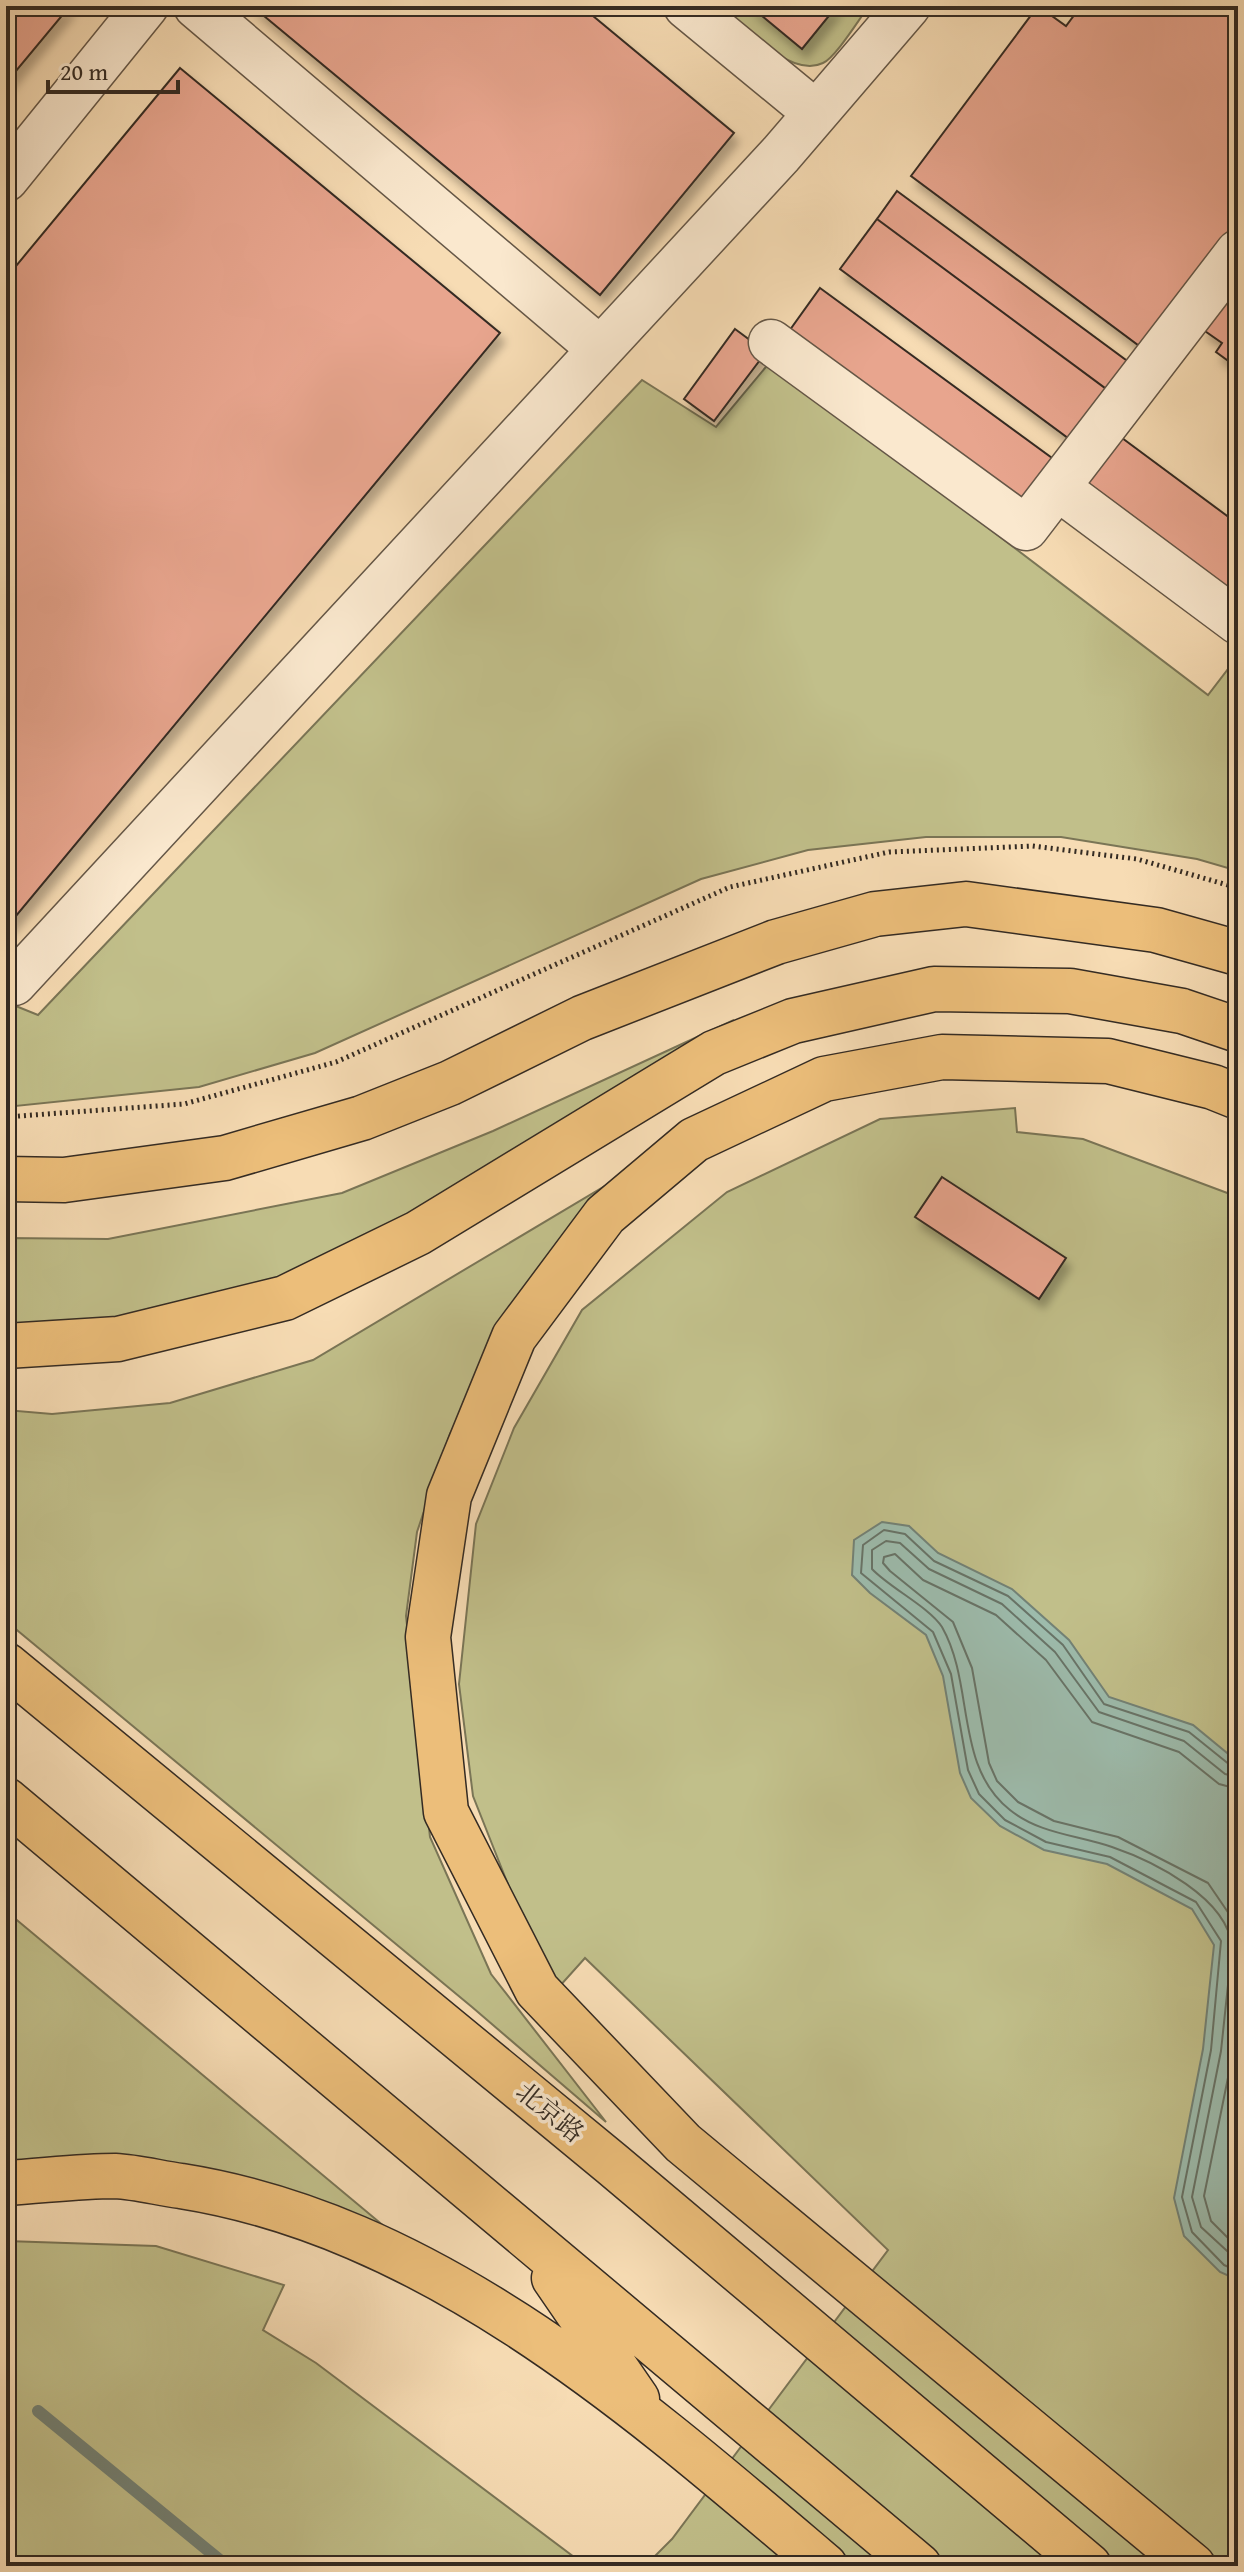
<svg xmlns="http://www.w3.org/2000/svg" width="1244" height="2572" viewBox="0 0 1244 2572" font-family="'Gentium Book Plus','Noto Serif SC',serif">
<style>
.green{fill:#c1bf8a;stroke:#7a7556;stroke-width:2}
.water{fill:#9dbcad;stroke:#738276;stroke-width:2}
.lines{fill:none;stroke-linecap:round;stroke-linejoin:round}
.shore{stroke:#687468;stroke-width:2}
.stream{stroke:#738276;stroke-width:12}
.building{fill:#e8a58e;stroke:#342b23;stroke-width:2;filter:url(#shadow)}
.minor-casing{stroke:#655747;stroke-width:47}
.major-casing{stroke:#342b23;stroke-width:47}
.highway-casing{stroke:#342b23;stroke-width:47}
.path{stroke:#342b23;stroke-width:5;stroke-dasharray:2 4;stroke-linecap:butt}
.minor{stroke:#fae8ce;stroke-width:44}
.major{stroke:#ecbe7a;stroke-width:44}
.highway{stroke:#ecbe7a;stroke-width:44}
.labels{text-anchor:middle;stroke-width:7;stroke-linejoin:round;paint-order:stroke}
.street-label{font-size:26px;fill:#342b23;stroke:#fae8ce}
</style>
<defs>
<filter id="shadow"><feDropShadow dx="5" dy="9" stdDeviation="4" flood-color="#0004"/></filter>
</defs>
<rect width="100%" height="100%" fill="#f7dcb4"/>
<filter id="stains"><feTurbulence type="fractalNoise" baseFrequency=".0025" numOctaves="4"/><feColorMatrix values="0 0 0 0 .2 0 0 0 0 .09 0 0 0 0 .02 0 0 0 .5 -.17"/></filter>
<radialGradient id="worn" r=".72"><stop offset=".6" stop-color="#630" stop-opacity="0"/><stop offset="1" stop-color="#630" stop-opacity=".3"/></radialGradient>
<path class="green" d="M721,6H869C859,19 836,57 823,63C790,79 744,26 721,6Z
M770,362L1208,695L1238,656V871L1197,859L1061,837H926L808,850L701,879L315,1053L199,1087L6,1107V1002L38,1015L642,380L716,427Z
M734,1020L538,1150L277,1292L6,1335V1238L108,1239L342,1193L493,1131Z
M1015,1108L1017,1132L1083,1139L1238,1197V2566H645L672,2539L888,2250L585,1958L559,1987L517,1907L473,1796L459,1684L476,1524L514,1428L582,1310L727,1192L880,1119Z
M672,1146L509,1323L450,1434L417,1532L406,1616L430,1837L491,1974L606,2122L472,2007L6,1621V1410L52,1414L170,1403L313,1360Z
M6,1911L415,2252L6,2168Z
M6,2241L156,2246L284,2285L263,2330L316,2363L586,2566H6Z"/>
<path class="water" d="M882,1522L909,1526L938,1553L1012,1589L1069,1640L1109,1697L1193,1725L1238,1762V2280L1220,2272L1184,2236L1174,2198L1203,2049L1214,1945L1192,1909L1107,1864L1044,1850L1000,1826L971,1798L960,1773L943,1676L926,1635L870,1593L852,1575L854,1540Z"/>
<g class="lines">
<path class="shore" d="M1238,1767L1230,1765L1189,1732L1104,1704L1063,1645L1008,1596L934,1561L905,1534L884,1530L863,1545L861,1573L933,1632L951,1674L968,1770L979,1794L1005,1820L1046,1842L1110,1857L1196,1902L1221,1941L1211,2050L1182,2197L1192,2232L1224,2265L1238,2271
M1238,1777L1225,1774L1184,1741L1099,1712L1055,1652L1002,1604L929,1569L900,1543L886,1541L872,1550V1569C890,1588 929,1607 942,1627C975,1685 954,1766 1010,1810C1040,1834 1077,1835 1112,1847C1153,1861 1228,1898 1232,1947L1221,2051L1192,2197L1201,2227L1238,2261
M1238,1789L1219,1784L1179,1752L1092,1722L1046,1660L996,1615L923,1580L895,1554L884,1557L883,1563L890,1571L953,1622L972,1668L989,1763L997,1781L1018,1802L1054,1821L1118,1837L1208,1883L1238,1927
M1238,2003L1233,2053L1204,2196L1211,2221L1238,2248"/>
<path class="stream" d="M38,2411L227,2566"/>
</g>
<path class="building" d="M6,6H70L6,83Z
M252,6H581L734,133L600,295Z
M750,6H837L802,49Z
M1038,6L1066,26L1081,6H1238V228L1146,351L911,176Z
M180,68L500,333L6,928V278Z
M897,191L1130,363L1109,391L877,219Z
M877,219L1109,391L1072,441L840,269Z
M1238,279V368L1216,352L1222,343L1202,329Z
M820,288L1052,458L1018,504L787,334Z
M735,329L766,352L714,421L684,399Z
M1118,435L1238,524V595L1084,480Z
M942,1177L1066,1258L1039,1299L915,1217Z"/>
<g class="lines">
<g class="minor-casing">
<path id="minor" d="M196,6L600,349
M686,6L816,113
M6,179L146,6
M771,342L1026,528L1238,252
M1058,488L1238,622
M6,976L14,983L781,154L908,6"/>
</g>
<g class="major-casing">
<path id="major" d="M6,1179L64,1180L225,1158L362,1118L450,1083L582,1018L776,942L875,914L966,904L1156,930L1238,953"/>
</g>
<g class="highway-casing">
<path id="highway" d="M6,1346L118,1339L285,1298L418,1233L714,1053L793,1021L934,989L1070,991L1182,1011L1238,1030
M6,1665L612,2164L1089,2566
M6,1800L919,2566
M6,2183C42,2181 79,2176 115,2176C136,2177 159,2183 181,2186C432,2226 637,2406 825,2566
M554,2278L637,2399
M1193,2566L683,2143L537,1990L446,1812L428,1637L449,1496L514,1337L605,1215L694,1140L824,1079L942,1057L1108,1061L1213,1087L1238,1097"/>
</g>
<path class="path" d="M6,1117L184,1104L336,1062L730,887L889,852L1032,846L1137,859L1238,888"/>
<use href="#minor" class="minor"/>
<use href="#major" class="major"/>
<use href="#highway" class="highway"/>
</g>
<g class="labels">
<g class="street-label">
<text transform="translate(550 2112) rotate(39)" y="9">北京路</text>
</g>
</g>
<rect width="1244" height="2572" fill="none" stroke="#f7dcb4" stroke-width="32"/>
<rect x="8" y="8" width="1228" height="2556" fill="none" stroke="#342b23" stroke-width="4"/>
<rect x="16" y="16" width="1212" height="2540" fill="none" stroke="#342b23" stroke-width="2"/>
<path d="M48 80v12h130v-12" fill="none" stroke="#342b23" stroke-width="4"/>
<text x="60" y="80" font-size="24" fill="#342b23" stroke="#fae8ce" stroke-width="6" paint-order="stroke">20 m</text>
<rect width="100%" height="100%" filter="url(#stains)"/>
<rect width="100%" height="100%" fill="url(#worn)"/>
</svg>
